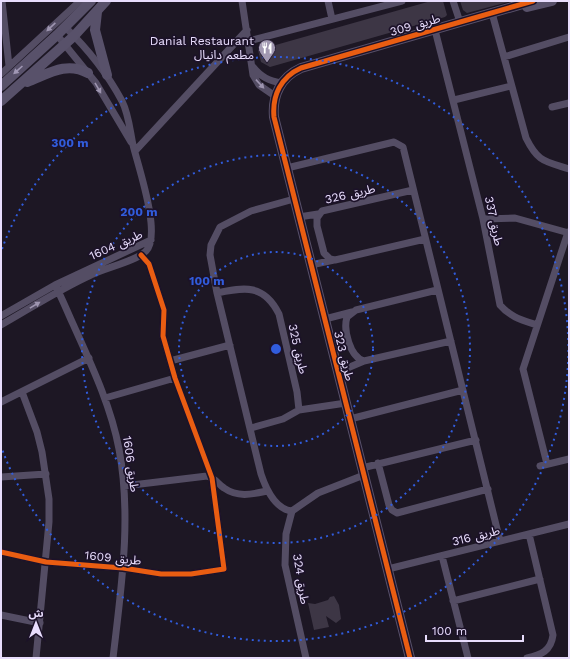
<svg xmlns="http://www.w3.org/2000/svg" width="570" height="659" viewBox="0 0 570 659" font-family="'Work Sans','Noto Sans Arabic',sans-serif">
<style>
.building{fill:#3d3645}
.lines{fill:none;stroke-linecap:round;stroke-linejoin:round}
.street{stroke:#544d64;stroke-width:7}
.secondary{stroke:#58516a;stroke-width:10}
.cycleway-casing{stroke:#1c1229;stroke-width:8}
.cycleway{stroke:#e95d12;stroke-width:5}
.oneway{fill:#9e95b0}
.oneway2{fill:#a097b4}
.ring{fill:none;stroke:#315cdc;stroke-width:2;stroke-dasharray:2 4}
.labels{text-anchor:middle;stroke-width:3.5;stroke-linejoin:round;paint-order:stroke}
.street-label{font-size:12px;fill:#e8ddfd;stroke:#1c1229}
.poi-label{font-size:12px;fill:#e8ddfd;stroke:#1c1229;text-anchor:end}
.centre{fill:#315cdc;stroke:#1c1229;stroke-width:2}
.ring-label{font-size:12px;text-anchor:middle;font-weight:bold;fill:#315cdc;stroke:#1c1229;stroke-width:3.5;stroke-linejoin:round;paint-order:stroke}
</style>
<rect width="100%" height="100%" fill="#1d1724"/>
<path class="building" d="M431,1H443L447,15L445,17L270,67L261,62L258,50Z
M460,1H508V2L467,13L463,10Z
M334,596L339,605L341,619L336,623L326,616L329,627L314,630L308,603L315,604L328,600L330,597Z"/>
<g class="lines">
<path class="street" d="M2,1L9,66
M242,1L253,75L259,85L275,96
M328,1L332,19
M453,1L460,22
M492,13L526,138C538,162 544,161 569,169
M435,30L483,219L500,305C510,317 522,320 537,325
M57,35L96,83L131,142
M249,41L402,1
M504,57L569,37
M253,67C261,77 269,81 282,83
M1,74L80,1
M454,100L511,86
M552,107L569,103
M135,151L247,30
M287,168L394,142L403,147L500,541
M413,190L322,211L317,218V226L324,253L330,259L335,260L425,239
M299,217L318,214
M483,219L515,218L569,233
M311,265L334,260
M55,285C62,298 67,311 73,324C91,364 111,406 119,449C132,518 121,589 113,658
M437,290L356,310L347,317C343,330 350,357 364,361L451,341
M217,293C245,287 264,284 279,314L297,392L299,410L283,419L251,428
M1,316L55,285L151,240
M325,319L352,312
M1,325C31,308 60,289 91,275C104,268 137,261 146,251C162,235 138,166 133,145C130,131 129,115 122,101C107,73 88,49 65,27
M170,361L230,345
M338,372L364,361
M22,392L37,432L42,452L49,499V522L36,658
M105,398L175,378
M1,402L89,358
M299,410L346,403
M350,419L463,390
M378,463L389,505L392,510L397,513L488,489
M547,464L523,369L568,232
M540,466L569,459
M362,468L476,440
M1,477L46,474
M124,486L207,476C215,478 218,484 224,488C238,498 253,494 267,491
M292,511C275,509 266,489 261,474L217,293L210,255L211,245L220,227L251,211L294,199
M1,552L46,562L123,568L161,574H191L224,569L212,478L175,378L163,336L164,310L149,264L141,255
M442,556L468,658
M388,569L569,524
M453,601L540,579
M1,615L40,623
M306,658L285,565L286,534L292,511L318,493L364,475
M527,658C541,655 551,651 553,635L529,534"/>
<path class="secondary" d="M527,7L552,1
M97,12L95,30L107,75
M27,82C48,74 66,61 88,73
M1,86L57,35L91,1
M1,101L74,36L106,1
M410,658L274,117C272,95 281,77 301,68L533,1"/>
<g class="cycleway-casing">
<path id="cycleway" d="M1,552L46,562L123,568L161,574H191L224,569L212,478L175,378L163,336L164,310L149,264L141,255
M410,658L274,117C272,95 281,77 301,68L533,1"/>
</g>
<use href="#cycleway" class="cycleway"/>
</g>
<defs><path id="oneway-solid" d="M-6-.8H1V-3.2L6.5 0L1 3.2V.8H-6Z"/></defs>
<g class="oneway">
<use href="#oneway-solid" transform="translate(51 27) rotate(137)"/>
<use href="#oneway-solid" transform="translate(260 84) rotate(47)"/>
<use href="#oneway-solid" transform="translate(98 88) rotate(60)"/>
<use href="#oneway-solid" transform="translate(35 305) rotate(-31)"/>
</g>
<use class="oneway2" href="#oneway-solid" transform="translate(18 70) rotate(138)"/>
<g class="ring">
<circle cx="276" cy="349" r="97"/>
<circle cx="276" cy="349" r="194"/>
<path d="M2 249A292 292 0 1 1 2 449"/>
</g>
<defs>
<g id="restaurant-pin" transform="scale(0.9)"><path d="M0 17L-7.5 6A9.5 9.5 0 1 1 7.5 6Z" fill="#a198b1" stroke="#1c1229"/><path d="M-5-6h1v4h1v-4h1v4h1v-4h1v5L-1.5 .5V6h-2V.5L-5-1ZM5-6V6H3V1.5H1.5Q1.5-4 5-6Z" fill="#fff"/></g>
</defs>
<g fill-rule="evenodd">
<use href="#restaurant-pin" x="267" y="48"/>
</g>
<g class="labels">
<g class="street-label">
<text transform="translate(415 25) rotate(-16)" y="4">طريق 309</text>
<text transform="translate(350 194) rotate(-13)" y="4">طريق 326</text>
<text transform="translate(494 221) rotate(78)" y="4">طريق 337</text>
<text transform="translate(116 245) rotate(-24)" y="4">طريق 1604</text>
<text transform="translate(298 349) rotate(77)" y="4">طريق 325</text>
<text transform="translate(344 356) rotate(76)" y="4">طريق 323</text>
<text transform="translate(131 464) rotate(82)" y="4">طريق 1606</text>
<text transform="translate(476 536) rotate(-14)" y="4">طريق 316</text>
<text transform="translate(113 558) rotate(6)" y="4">طريق 1609</text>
<text transform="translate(301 579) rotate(81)" y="4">طريق 324</text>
</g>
<g class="poi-label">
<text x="254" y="45">Danial Restaurant<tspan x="254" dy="14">مطعم دانيال</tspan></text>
</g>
</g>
<circle cx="276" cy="349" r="6" class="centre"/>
<g class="ring-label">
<text x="70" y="147">300 m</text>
<text x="139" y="216">200 m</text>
<text x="207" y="285">100 m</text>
</g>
<rect width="570" height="659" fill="none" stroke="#e8ddfd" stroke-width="4"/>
<g transform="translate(36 623)" stroke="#1c1229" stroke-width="3" paint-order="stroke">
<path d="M0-3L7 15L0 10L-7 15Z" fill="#e8ddfd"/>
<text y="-6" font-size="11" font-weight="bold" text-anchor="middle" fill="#e8ddfd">ش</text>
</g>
<path d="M426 635v6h97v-6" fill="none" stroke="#e8ddfd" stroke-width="2"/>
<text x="432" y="635" font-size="12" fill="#e8ddfd" stroke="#1c1229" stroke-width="3" paint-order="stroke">100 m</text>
</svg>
